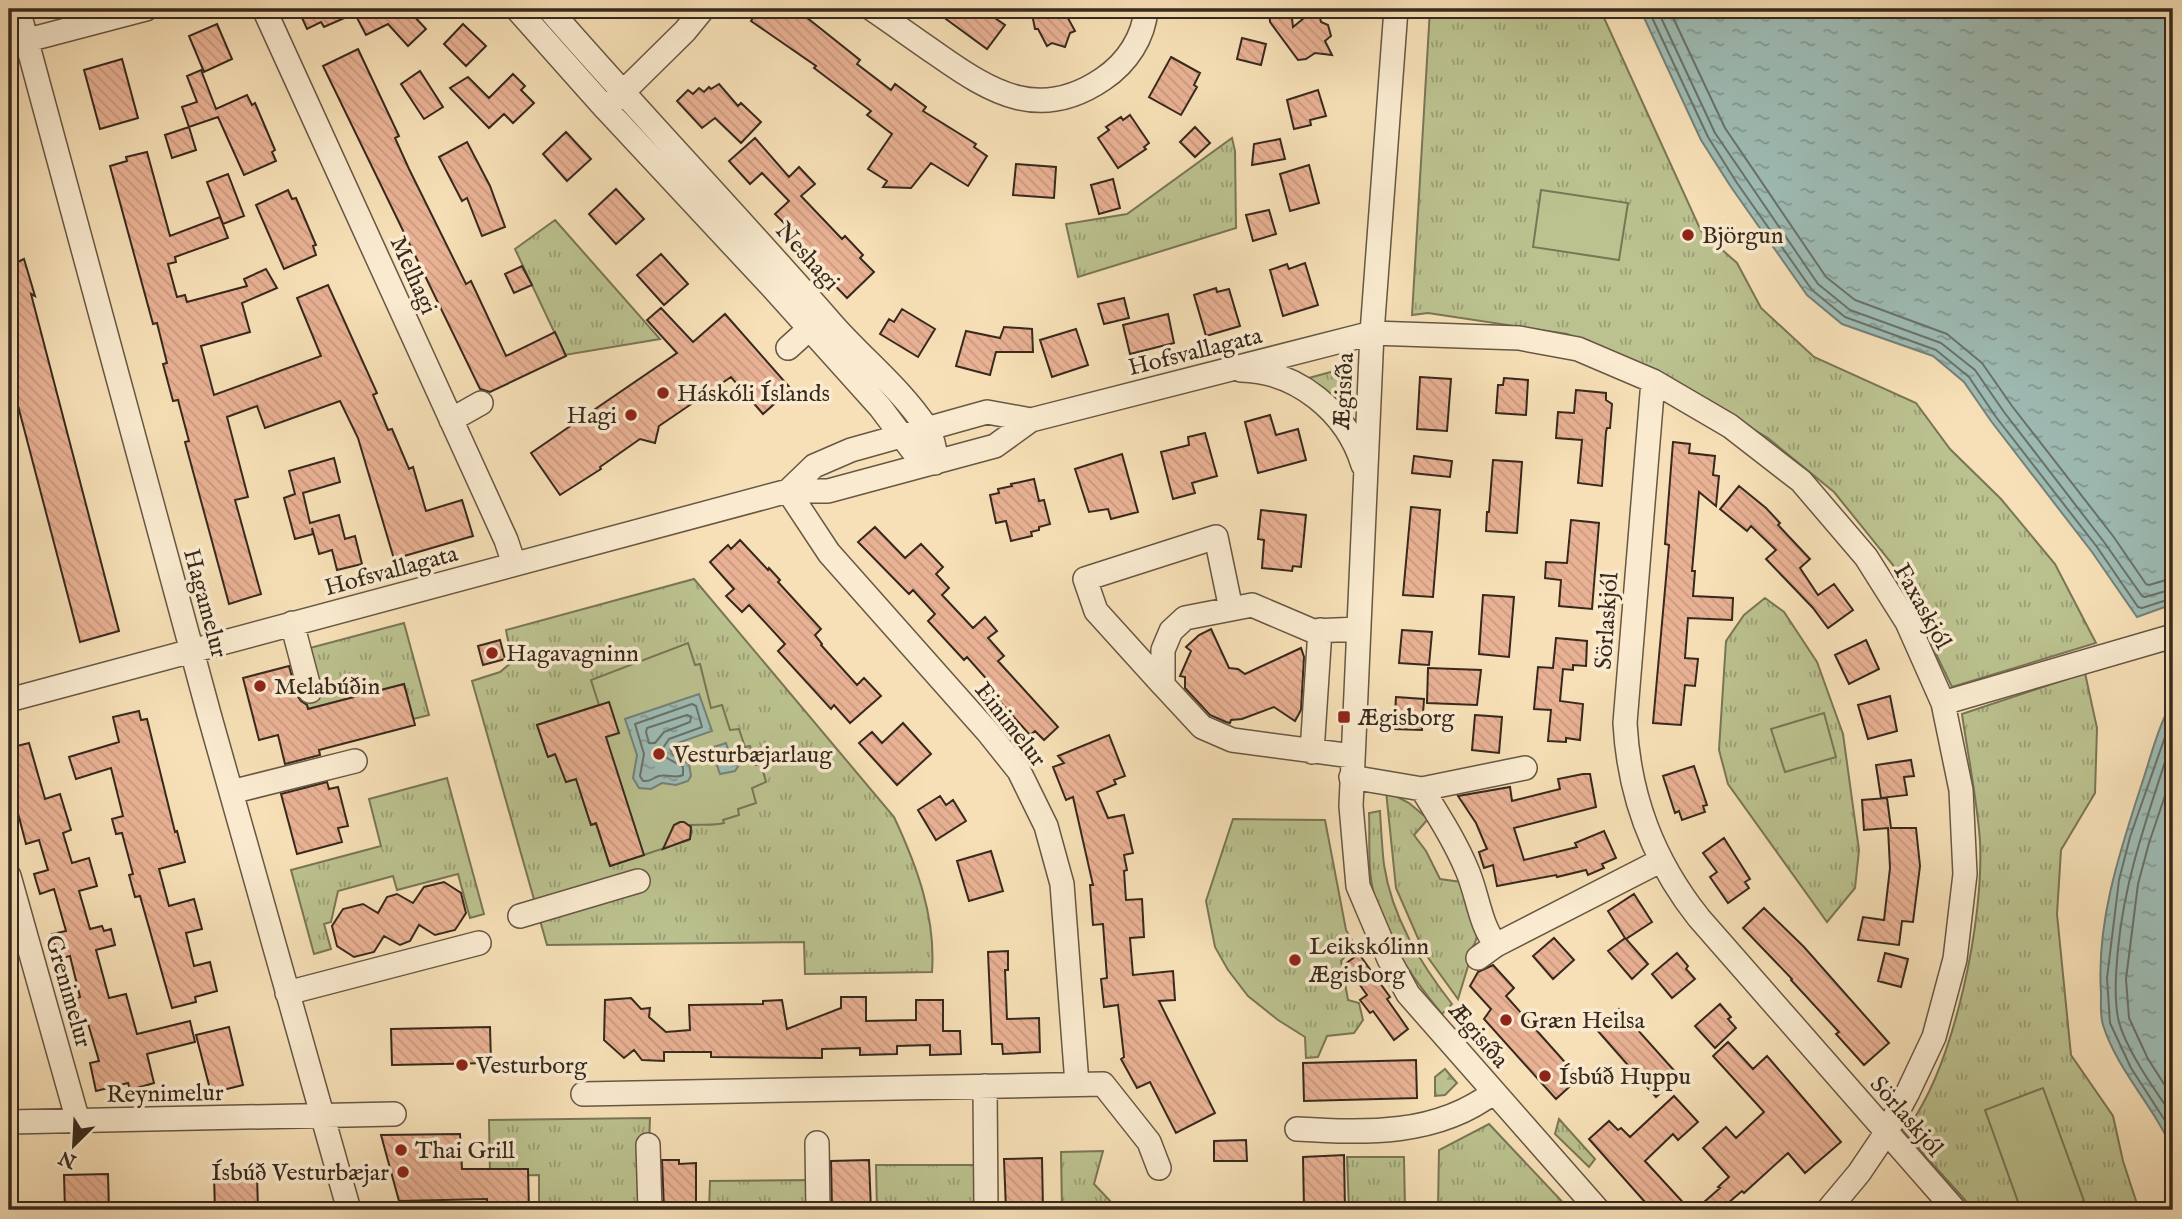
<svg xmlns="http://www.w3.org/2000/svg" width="2182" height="1219" viewBox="0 0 2182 1219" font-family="'IM FELL English',serif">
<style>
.grass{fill:url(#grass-tufts);stroke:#797656;stroke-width:2}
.forest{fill:url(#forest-firs);stroke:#797656;stroke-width:2}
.garden{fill:#bbc28f;stroke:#797656;stroke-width:2}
.water{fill:url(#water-ripples);stroke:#758178;stroke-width:2}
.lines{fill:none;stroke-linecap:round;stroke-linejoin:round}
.shore{stroke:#6a7269;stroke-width:2}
.building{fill:url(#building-back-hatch);stroke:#37291d;stroke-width:2}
.minor-casing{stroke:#675744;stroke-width:26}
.minor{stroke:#faebd0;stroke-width:23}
.poi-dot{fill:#8f2418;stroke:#faebd0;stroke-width:2.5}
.labels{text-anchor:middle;stroke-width:7;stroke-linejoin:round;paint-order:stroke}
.poi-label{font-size:24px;fill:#37291d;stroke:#faebd0;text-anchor:start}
.street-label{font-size:24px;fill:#37291d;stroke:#faebd0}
</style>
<defs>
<pattern id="grass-tufts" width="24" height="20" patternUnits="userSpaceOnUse" patternTransform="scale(1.75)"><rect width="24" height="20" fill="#bbc28f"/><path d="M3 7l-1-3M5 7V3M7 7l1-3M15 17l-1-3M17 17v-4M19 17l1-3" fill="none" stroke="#999e74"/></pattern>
<pattern id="forest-firs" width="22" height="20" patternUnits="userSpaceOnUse" patternTransform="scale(1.75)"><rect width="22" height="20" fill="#bbc28f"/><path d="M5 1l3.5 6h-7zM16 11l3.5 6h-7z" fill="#999e74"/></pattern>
<pattern id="water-ripples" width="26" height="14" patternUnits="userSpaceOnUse" patternTransform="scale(1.75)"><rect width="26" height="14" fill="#9ebcb5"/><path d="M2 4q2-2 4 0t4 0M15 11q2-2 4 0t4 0" fill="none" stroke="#829993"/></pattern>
<pattern id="building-back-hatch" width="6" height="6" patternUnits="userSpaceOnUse" patternTransform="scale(1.75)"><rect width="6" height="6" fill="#eab295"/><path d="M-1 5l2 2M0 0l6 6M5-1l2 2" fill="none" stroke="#c99980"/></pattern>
</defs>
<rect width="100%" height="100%" fill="#f7e0b7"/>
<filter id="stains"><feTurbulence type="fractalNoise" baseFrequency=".00286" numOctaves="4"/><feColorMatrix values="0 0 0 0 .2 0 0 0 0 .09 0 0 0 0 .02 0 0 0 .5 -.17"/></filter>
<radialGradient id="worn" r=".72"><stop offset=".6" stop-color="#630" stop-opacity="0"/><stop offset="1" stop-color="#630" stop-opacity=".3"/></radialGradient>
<path class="grass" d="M1430,9H1600L1701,231L1737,263L1761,308L1814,357L1916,403L1950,449L2001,499L2055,564L2096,643L1952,687L1893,565L1834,492L1768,438L1683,388L1567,334L1428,313L1412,315Z
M1232,138L1235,151L1236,228L1078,277L1066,224L1127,214Z
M555,220L660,339L565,355L515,249Z
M1349,367L1347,413L1305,379Z
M694,579L894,817C917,866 936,918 932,972L805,974L804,942L547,945L472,681L500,672L512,662L506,630Z
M1765,598L1784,612L1817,662L1843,734L1859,850L1855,888L1827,922L1728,784L1719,750L1726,641L1744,615Z
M404,623L429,715L413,719L404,684L308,709L306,701V649Z
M2085,673L2097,728L2095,793L2061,850L2057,914L2071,1055L2113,1116L2123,1161L2139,1210H1974L1901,1129L1909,1126C1955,1062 1984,920 1980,841C1977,799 1968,756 1962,714Z
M447,778L484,914L470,918L458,874L397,890L393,876L338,891L331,922L324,924L331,949L314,954L291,870L381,846L369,799Z
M1386,791L1409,803L1428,819L1414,835L1426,851L1440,879L1461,882C1468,903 1489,935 1468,952L1473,961L1469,963L1458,999L1424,952L1396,888Z
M1380,811C1381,829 1382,847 1384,865C1392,917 1420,963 1452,1004L1442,1014C1410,975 1378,930 1371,879C1368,858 1370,835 1369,813Z
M1233,819L1325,820L1346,930L1357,949L1350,951L1341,961L1348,1000L1359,1003L1363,1020L1354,1033L1327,1036L1318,1057L1306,1058L1305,1037L1278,1020L1248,996L1228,970L1215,947L1206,901Z
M650,1118L649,1145L651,1210H539V1175L490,1176L489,1120Z
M1559,1119L1595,1159L1589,1167L1555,1134Z
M1489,1124L1570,1210H1438L1439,1150Z
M1103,1151L1094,1184L1112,1203L1140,1202V1210H1062L1061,1152Z
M1347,1157H1404L1405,1210H1349Z
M876,1165H981L982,1210H877Z
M809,1180V1210H709L710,1181Z"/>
<path class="forest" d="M1445,1069L1457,1083L1445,1095L1435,1096V1077Z"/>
<path class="garden" d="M1541,190L1628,203L1619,260L1533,247Z
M688,643L695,665L700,664L711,708L722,705L730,730L739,729L745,747L750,746L756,765L761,764L766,782L752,788L756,803L738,809L739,815L723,820L724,823C713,826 702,824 690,825L692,832L689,840L610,866L596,824L591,825L576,779L566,782L563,773L565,751L548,757L537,725L599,705L591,680Z
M1824,713L1836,757L1785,772L1771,729Z
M2043,1088L2084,1201L2058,1210H2021L1985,1110Z"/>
<path class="water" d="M1640,9H2173V604L2137,617L2092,552L1991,421L1964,382L1933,356L1842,324L1807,295L1731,187L1701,140Z
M699,694L712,731L672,745L670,749L672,754L689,764L691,776L688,781L676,785L662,783L651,789L639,788L633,778L637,755L625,719Z
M2173,700V1151C2155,1107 2118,1072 2103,1025C2100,1016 2101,1003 2101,993C2096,918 2122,845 2145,774C2153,748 2160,723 2173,700Z
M726,743L731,758L738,761L739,765L735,771L720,774L711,748Z"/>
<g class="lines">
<path class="shore" d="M1648,9L1708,137L1737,183L1812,290L1845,317L1936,350L1969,377L1996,417L2097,547L2138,607L2142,608L2173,598
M1657,9L1715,133L1818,284L1850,310L1941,343L1975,370L2004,412L2104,542L2142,596L2145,597L2173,589
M1669,9L1725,128L1826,277L1855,300L1947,334L1982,363L2012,406L2113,536L2146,584L2149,585L2173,578
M692,704L696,706L702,727L669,739L663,748L667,758L683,767V775C675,779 668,774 659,776C652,778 651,782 643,781L640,776L644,754L635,724Z
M2173,714L2130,837L2119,880L2107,978L2110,1023L2131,1068L2173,1133
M687,715L691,717L690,722L664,732L655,743H649L646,732L647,728Z
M2173,737C2151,807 2125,874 2118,949C2116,971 2114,996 2118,1018C2124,1047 2156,1092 2173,1116
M2173,772L2149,843L2138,884L2126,979L2129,1018L2148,1059L2173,1098"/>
</g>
<path class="building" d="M298,9H365L324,27L321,22L307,29Z
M370,9H420L411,13L426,29L408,46L388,24L366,35L356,16Z
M759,9H796L860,60L857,64L891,90L895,84L926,107L923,111L976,144L974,147L987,156L968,186L931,163L911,188L883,187L887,181L868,169L892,134L867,115L871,111L814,68L816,66L751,21Z
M953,9H982L1005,25L987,49L946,19Z
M1031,9H1063L1075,31L1070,33L1065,47L1052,43L1047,46L1038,29H1035Z
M1269,9H1291L1293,27L1315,9H1318L1321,22L1328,25L1331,36L1325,41L1332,55L1315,53L1306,59L1298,60L1270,22Z
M217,24L232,59L204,72L189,36Z
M463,24L486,46L466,66L444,44Z
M1242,38L1266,44L1261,65L1237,59Z
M358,49L399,136L395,138L409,169L466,284L471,281L506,356L555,332L566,356L490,392L480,389L323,66Z
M1171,57L1200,73L1194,85L1197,87L1181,115L1149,97Z
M122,59L138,118L100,129L84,70Z
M201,70L216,109L247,95L252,105L255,103L275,150L272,152L276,161L244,175L218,117L189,127L182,107L197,102L187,76Z
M420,71L443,107L424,119L401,84Z
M513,74L525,86L521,90L534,103L513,123L504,114L489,128L450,88L468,77L489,98Z
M719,84L738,106L741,103L761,122L741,143L715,118L702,128L677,101L688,90L693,94L699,88L704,92L709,87L711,89Z
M1318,90L1326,116L1310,120L1311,125L1294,129L1287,100Z
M1130,115L1149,143L1144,147L1146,149L1118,168L1098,138L1109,130L1106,127L1121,117L1123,120Z
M189,127L196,150L172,158L165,135Z
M1195,127L1210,143L1195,157L1180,142Z
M566,132L591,159L567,181L543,154Z
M755,138L789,177L799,167L815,184L801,196L842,239L845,236L863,255L860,258L874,272L847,298L790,239L795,234L775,214L789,201L762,173L750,184L729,161Z
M1280,139L1285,159L1252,165L1254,144Z
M467,142L490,186L505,227L482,236L467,198L462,201L439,157Z
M147,152L170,236L220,217L228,238L175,257L176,262L168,264L177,297L185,295L187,302L247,286L244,279L266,269L277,288L242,303L250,332L201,346L214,395L321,356L297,298L328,285L377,393L373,395L388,430L392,429L409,469L413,467L426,511L462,500L473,536L394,559L358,438L340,401L265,428L257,406L227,417L248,497L235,500L261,594L229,604L185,442L189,441L178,400L173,401L163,364L167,363L157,323L153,324L110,166L127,161L126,157Z
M1016,164L1056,167L1054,198L1013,195Z
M1309,165L1319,203L1290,211L1280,174Z
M228,174L244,216L223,224L207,182Z
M1113,179L1120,208L1099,214L1091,185Z
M616,189L644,219L616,244L589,214Z
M288,190L292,199L296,198L316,245L313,246L316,255L284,269L256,205Z
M1269,210L1276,234L1253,241L1246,215Z
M661,254L688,284L664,305L637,275Z
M24,259L35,296L31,294L119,631L80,642L17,402L13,403L9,387V266Z
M1305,263L1318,305L1283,316L1270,270L1287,264L1289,269Z
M522,266L532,285L514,293L505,274Z
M1216,288L1217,292L1229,289L1240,326L1206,336L1194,295Z
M1124,298L1129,318L1104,324L1098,304Z
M661,308L693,342L725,314L791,389L763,414L731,377L659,426L655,443L640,439L600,467L601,469L560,495L531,453L677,353L647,320Z
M902,309L935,329L918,357L880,334L889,319L894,322Z
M1168,314L1174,343L1130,354L1123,325Z
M1004,327L1032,329L1033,352H996L990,375L956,366L966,331L1000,338Z
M1076,329L1088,365L1052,377L1040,340Z
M1420,377L1451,379L1447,431L1417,429Z
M1504,378L1528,380L1526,415L1496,413L1498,385H1503Z
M1576,390L1606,393V400L1612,404L1610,428H1607L1606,432L1602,486L1578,483L1582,440L1556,438L1558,412L1574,413Z
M1270,415L1276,435L1298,429L1306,460L1258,473L1245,422Z
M1205,433L1217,476L1192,483L1195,493L1173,499L1161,452L1189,445L1188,437Z
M1673,442L1690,444L1689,453L1715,456L1713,475L1719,476L1716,506L1699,492L1692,571H1695L1693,596L1733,598L1732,620L1688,618L1685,658L1698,659L1695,686L1685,685L1681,725L1653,723L1669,545L1665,544Z
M1122,454L1138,512L1111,519L1108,509L1089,512L1075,469Z
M1414,456L1452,461L1450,477L1412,473Z
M334,458L340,482L303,493L310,523L339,515L345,539L355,536L362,564L337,570L332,550L319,554L312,528L313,534L295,539L284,498L295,494L289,471Z
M1493,460L1522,462L1517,533L1486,531L1487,512H1489Z
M1034,479L1039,501L1044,500L1050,524L1039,527V530L1031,532L1032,536L1011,541L1006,521L996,523L990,495L999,493L998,489L1012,486L1011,484Z
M1739,486L1766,508L1780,523L1778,525L1810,559L1800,568L1818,595L1834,584L1853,610L1828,628L1813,608L1766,559L1776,550L1751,526L1747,531L1720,509Z
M1411,507L1440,510L1433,597L1403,595Z
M1261,510L1306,515L1301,567L1293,566L1292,571L1262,568L1264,540L1258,539Z
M1571,520L1599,523L1592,609L1559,606L1561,580L1545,578L1546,562L1567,563Z
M875,527L905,558L921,544L943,567L936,574L949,588L942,595L973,628L985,617L997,631L988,638L1004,656L998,661L1058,727L1044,740L1035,731L1030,735L995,696L999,693L967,657L964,660L928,621L935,614L913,590L909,594L858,542Z
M740,540L768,570L769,568L780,580L778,582L821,629L815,635L822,644L821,645L857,685L864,678L881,696L850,723L834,705L831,709L778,651L785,644L749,605L742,612L726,596L734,589L710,562L728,545L731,549Z
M1483,595L1514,597L1509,657L1479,654Z
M1211,629L1229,668L1238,669L1245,674L1301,648L1304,657L1301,710L1295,721L1274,707L1242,719L1231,720L1230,723L1226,722L1210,715L1185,688V677L1180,676L1191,651L1186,647L1199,635Z
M1402,630L1432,632L1429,665L1399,663Z
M1556,638L1587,641L1586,666L1573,665V670L1563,669L1560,701L1583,704L1580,740L1566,738V742L1548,741L1551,710L1534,709L1538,667L1553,668Z
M500,640L505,659L483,665L478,646Z
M1866,640L1879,669L1849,684L1835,655Z
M289,666L297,695L301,701L307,705L308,709L404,684L415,725L319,750L320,755L285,764L278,735L259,740L243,678Z
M1428,668L1481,670L1477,705L1427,703Z
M1890,696L1897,731L1868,739L1858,705Z
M1396,697L1424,699L1422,730L1394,729Z
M609,702L619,733L606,737L644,855L610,866L596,823L591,825L576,779L566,782L555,754L548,757L537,725Z
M139,711L141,720L147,719L175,832L177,831L185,862L159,869L169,906L194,899L202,929L186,933L194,966L210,962L217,991L195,997L196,1002L172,1008L140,896L135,897L129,875L133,874L122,833L116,834L112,819L123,816L111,768L76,779L69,757L119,742L113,717Z
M1475,715L1502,717L1499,753L1472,750Z
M903,723L931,754L897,785L859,743L872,732L882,743Z
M1109,735L1125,776L1114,780L1116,784L1097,792L1108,818L1124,815L1133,853L1124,855L1127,870L1124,871L1126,900L1142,899L1144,937L1130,938L1133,975L1173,971L1175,1000L1159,1001L1215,1113L1176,1133L1150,1082L1137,1088L1121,1059L1124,1057L1118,1005L1104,1007L1101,979L1107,978L1103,924L1093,925L1090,885H1093L1073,797L1066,800L1053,767L1064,763L1058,756Z
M29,743L45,799L60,794L71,830L63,833L72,863L89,858L97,886L79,891L90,929L102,926L104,931L111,929L115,945L96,950L109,998L126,994L137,1034L190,1021L195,1042L147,1054L154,1083L130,1090L128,1083L96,1091L90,1063L99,1061L87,1020L76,1023L69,1000L80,997L70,956L58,959L52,934L66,931L54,889L40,894L34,874L48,870L39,840L26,844L9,779V748Z
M1911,760L1914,776L1904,777L1907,795L1881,798L1876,765Z
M1694,766L1707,805L1703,806L1705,812L1682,820L1679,811L1675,813L1663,776Z
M1583,774H1590L1596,807L1514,828L1524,860L1577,847L1575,843L1604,831L1616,858L1602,864L1604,868L1588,875L1586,870L1557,877L1556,875L1497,886L1493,865L1484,868L1479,852L1487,849L1476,823L1458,796L1510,787L1512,801L1560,789L1558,779Z
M327,782L329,789L338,787L348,826L338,828L342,842L297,854L281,794Z
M940,796L946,805L953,800L966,821L936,840L918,810Z
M1887,798L1891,828H1916L1920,866L1913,922L1902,921L1899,945L1858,940L1863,917L1884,920L1890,868L1888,828L1864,830L1862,800Z
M680,822H684L691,827L690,839L663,849L674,825Z
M1724,838L1750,879L1745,882L1749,888L1728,903L1710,877L1717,872L1703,853Z
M991,851L1003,891L969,901L957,861Z
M444,882L461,893L466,913L455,930L435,935L419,925L410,941L400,945L384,936L374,952L354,957L337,946L332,926L343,909L363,904L378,913L387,897L397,894L413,903L424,887Z
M1634,894L1652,922L1626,939L1648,964L1632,979L1608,951L1625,938L1608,911Z
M1764,908L1804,947L1889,1043L1864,1065L1836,1034L1839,1032L1791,980L1792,979L1743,928Z
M1554,938L1574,960L1553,979L1533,956Z
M1008,951V970H1005L1007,1019L1039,1018L1040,1052L1003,1054L1002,1044H992L988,952Z
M1677,953L1688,966L1686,969L1695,979L1672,998L1652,974Z
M1885,953L1908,959L1901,987L1878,981Z
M1359,954L1390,997L1387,999L1408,1029L1394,1040L1373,1011L1370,1013L1360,1000L1367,995L1345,964Z
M1493,965L1514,988L1506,996L1579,1078L1556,1099L1484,1019L1491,1009L1470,986L1478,972Z
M841,997H866V1021L916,1020V1000H943V1031H960L961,1054L930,1055V1045L897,1046V1054L860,1055V1048L822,1049V1058L711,1057V1052H664V1061L642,1060L634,1050L624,1058L604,1040L605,1000L631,998L641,1009L650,1008L649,1017L666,1032L690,1030L689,1005L763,1004V1001L782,1000L787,1029L841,1008Z
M1720,1004L1731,1017L1728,1019L1736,1028L1715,1048L1695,1026Z
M1619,1009L1679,1076L1656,1097L1597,1030Z
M229,1027L243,1085L211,1093L196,1035Z
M490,1027L491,1063L392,1065L391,1029Z
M1728,1042L1753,1069L1767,1056L1841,1142L1805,1173L1788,1153L1744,1193L1742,1191L1720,1210H1695L1720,1188L1718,1187L1729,1177L1703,1148L1726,1127L1736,1138L1764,1112L1713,1056Z
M1416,1060L1417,1098L1304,1101L1303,1063Z
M1674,1096L1698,1122L1678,1140L1673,1134L1645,1161L1690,1210H1652L1589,1139L1609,1121L1618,1130L1621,1128L1630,1137Z
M460,1134L462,1169H528L529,1210H487V1199L399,1201L381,1135Z
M1246,1140L1247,1161H1214V1141Z
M1344,1155L1345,1210H1304L1303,1157Z
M1042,1158L1043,1210H1006L1004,1159Z
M662,1160H679V1164L696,1163V1210H664Z
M869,1160L871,1210H832L831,1161Z
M108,1174L109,1210H65L64,1175Z
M257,1175L258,1210H215L214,1176Z"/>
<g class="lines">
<g class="minor-casing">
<path id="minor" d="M18,9L209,714L349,1210
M264,9L506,540L514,564
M517,9L606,109L772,287L880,407L916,455L928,464
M549,9C642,116 740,218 833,325C864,360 901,389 926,427C933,438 936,451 935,463
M872,9C894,24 916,40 938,55C992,93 1040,122 1103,79C1127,63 1144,37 1146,9
M1396,9L1372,333L1351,806L1358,886L1389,959L1408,994L1598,1210
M9,45L146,9
M613,102L685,31L703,9
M788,348L809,329
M1241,370C1297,371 1347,412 1363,465
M1653,381L1625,723C1629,797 1653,860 1699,918L1955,1210
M451,420L481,403
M788,491L829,553L987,731L1019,771L1046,826L1062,884L1077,1084
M788,491L814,466L851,450L987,412L1031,420
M292,623L310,691
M1163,685L1096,611L1085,579L1216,537L1231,609
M9,700L788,491H828L995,446L1031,420L1372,333L1519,338L1578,349L1653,381L1730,426L1801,481L1866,557L1907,622L1943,703L1961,790L1965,874L1955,959L1934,1037L1908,1092L1886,1133L1859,1173L1828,1210
M1943,703L2173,636
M1312,752L1320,630
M1352,756L1232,740L1202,727L1163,685V650L1171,631L1185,618L1252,605L1313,631L1359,629
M1351,777L1422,789L1525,768
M1422,789C1438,815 1455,841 1467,870C1478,895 1479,923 1496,945
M231,792L355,761
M9,876L78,1121
M520,916L638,881
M1478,958L1496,945L1660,861
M287,993L479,943
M985,1086L986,1210
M583,1094L1103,1084L1149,1142L1159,1168
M9,1122L394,1114
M1297,1129C1365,1133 1437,1136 1494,1092
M817,1143L818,1210
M648,1145L650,1210"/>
</g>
<use href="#minor" class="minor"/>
</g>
<g class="poi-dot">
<circle cx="1688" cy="235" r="7"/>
<circle cx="663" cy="393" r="7"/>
<circle cx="631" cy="415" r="7"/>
<circle cx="492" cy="653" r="7"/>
<circle cx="260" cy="686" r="7"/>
<rect x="1337" y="710" width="14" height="14" rx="3.5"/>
<circle cx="659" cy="754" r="7"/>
<circle cx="1295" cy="960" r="7"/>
<circle cx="1506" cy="1020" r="7"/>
<circle cx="462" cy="1065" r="7"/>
<circle cx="1545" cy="1076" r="7"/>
<circle cx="401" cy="1150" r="7"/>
<circle cx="403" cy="1172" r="7"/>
</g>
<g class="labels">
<g class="poi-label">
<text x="1702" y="243">Björgun</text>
<text x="677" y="401">Háskóli Íslands</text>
<text x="617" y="423" text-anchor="end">Hagi</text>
<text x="506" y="661">Hagavagninn</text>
<text x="274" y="694">Melabúðin</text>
<text x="1358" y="725">Ægisborg</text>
<text x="673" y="762">Vesturbæjarlaug</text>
<text x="1309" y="954">Leikskólinn<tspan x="1309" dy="28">Ægisborg</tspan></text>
<text x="1520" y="1028">Græn Heilsa</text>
<text x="476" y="1073">Vesturborg</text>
<text x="1559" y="1084">Ísbúð Huppu</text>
<text x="415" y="1158">Thai Grill</text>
<text x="389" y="1180" text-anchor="end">Ísbúð Vesturbæjar</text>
</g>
<g class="street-label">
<text transform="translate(808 256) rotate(48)" y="8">Neshagi</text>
<text transform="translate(414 275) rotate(66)" y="8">Melhagi</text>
<text transform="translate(1195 351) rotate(-14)" y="8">Hofsvallagata</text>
<text transform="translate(1343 391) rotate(-87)" y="8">Ægisíða</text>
<text transform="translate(391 570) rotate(-15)" y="8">Hofsvallagata</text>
<text transform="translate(206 603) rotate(75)" y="8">Hagamelur</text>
<text transform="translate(1923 606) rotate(61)" y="8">Faxaskjól</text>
<text transform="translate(1606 621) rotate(-86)" y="8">Sörlaskjól</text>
<text transform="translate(1011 724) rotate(52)" y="8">Einimelur</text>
<text transform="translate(69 991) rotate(74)" y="8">Grenimelur</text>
<text transform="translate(1479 1035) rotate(49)" y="8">Ægisíða</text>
<text transform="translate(165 1093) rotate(-1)" y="8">Reynimelur</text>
<text transform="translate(1907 1116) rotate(49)" y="8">Sörlaskjól</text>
</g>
</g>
<rect width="2182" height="1219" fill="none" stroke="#f7e0b7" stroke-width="35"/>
<rect x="10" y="10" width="2161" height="1198" fill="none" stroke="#37291d" stroke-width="3.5"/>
<rect x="18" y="18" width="2147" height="1184" fill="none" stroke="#37291d" stroke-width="2"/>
<g transform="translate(74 1145) rotate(204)" stroke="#faebd0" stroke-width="5" paint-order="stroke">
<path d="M0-5L12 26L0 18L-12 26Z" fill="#37291d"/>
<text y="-10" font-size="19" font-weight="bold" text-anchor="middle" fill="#37291d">N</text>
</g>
<rect width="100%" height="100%" filter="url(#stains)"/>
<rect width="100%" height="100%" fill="url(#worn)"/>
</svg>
